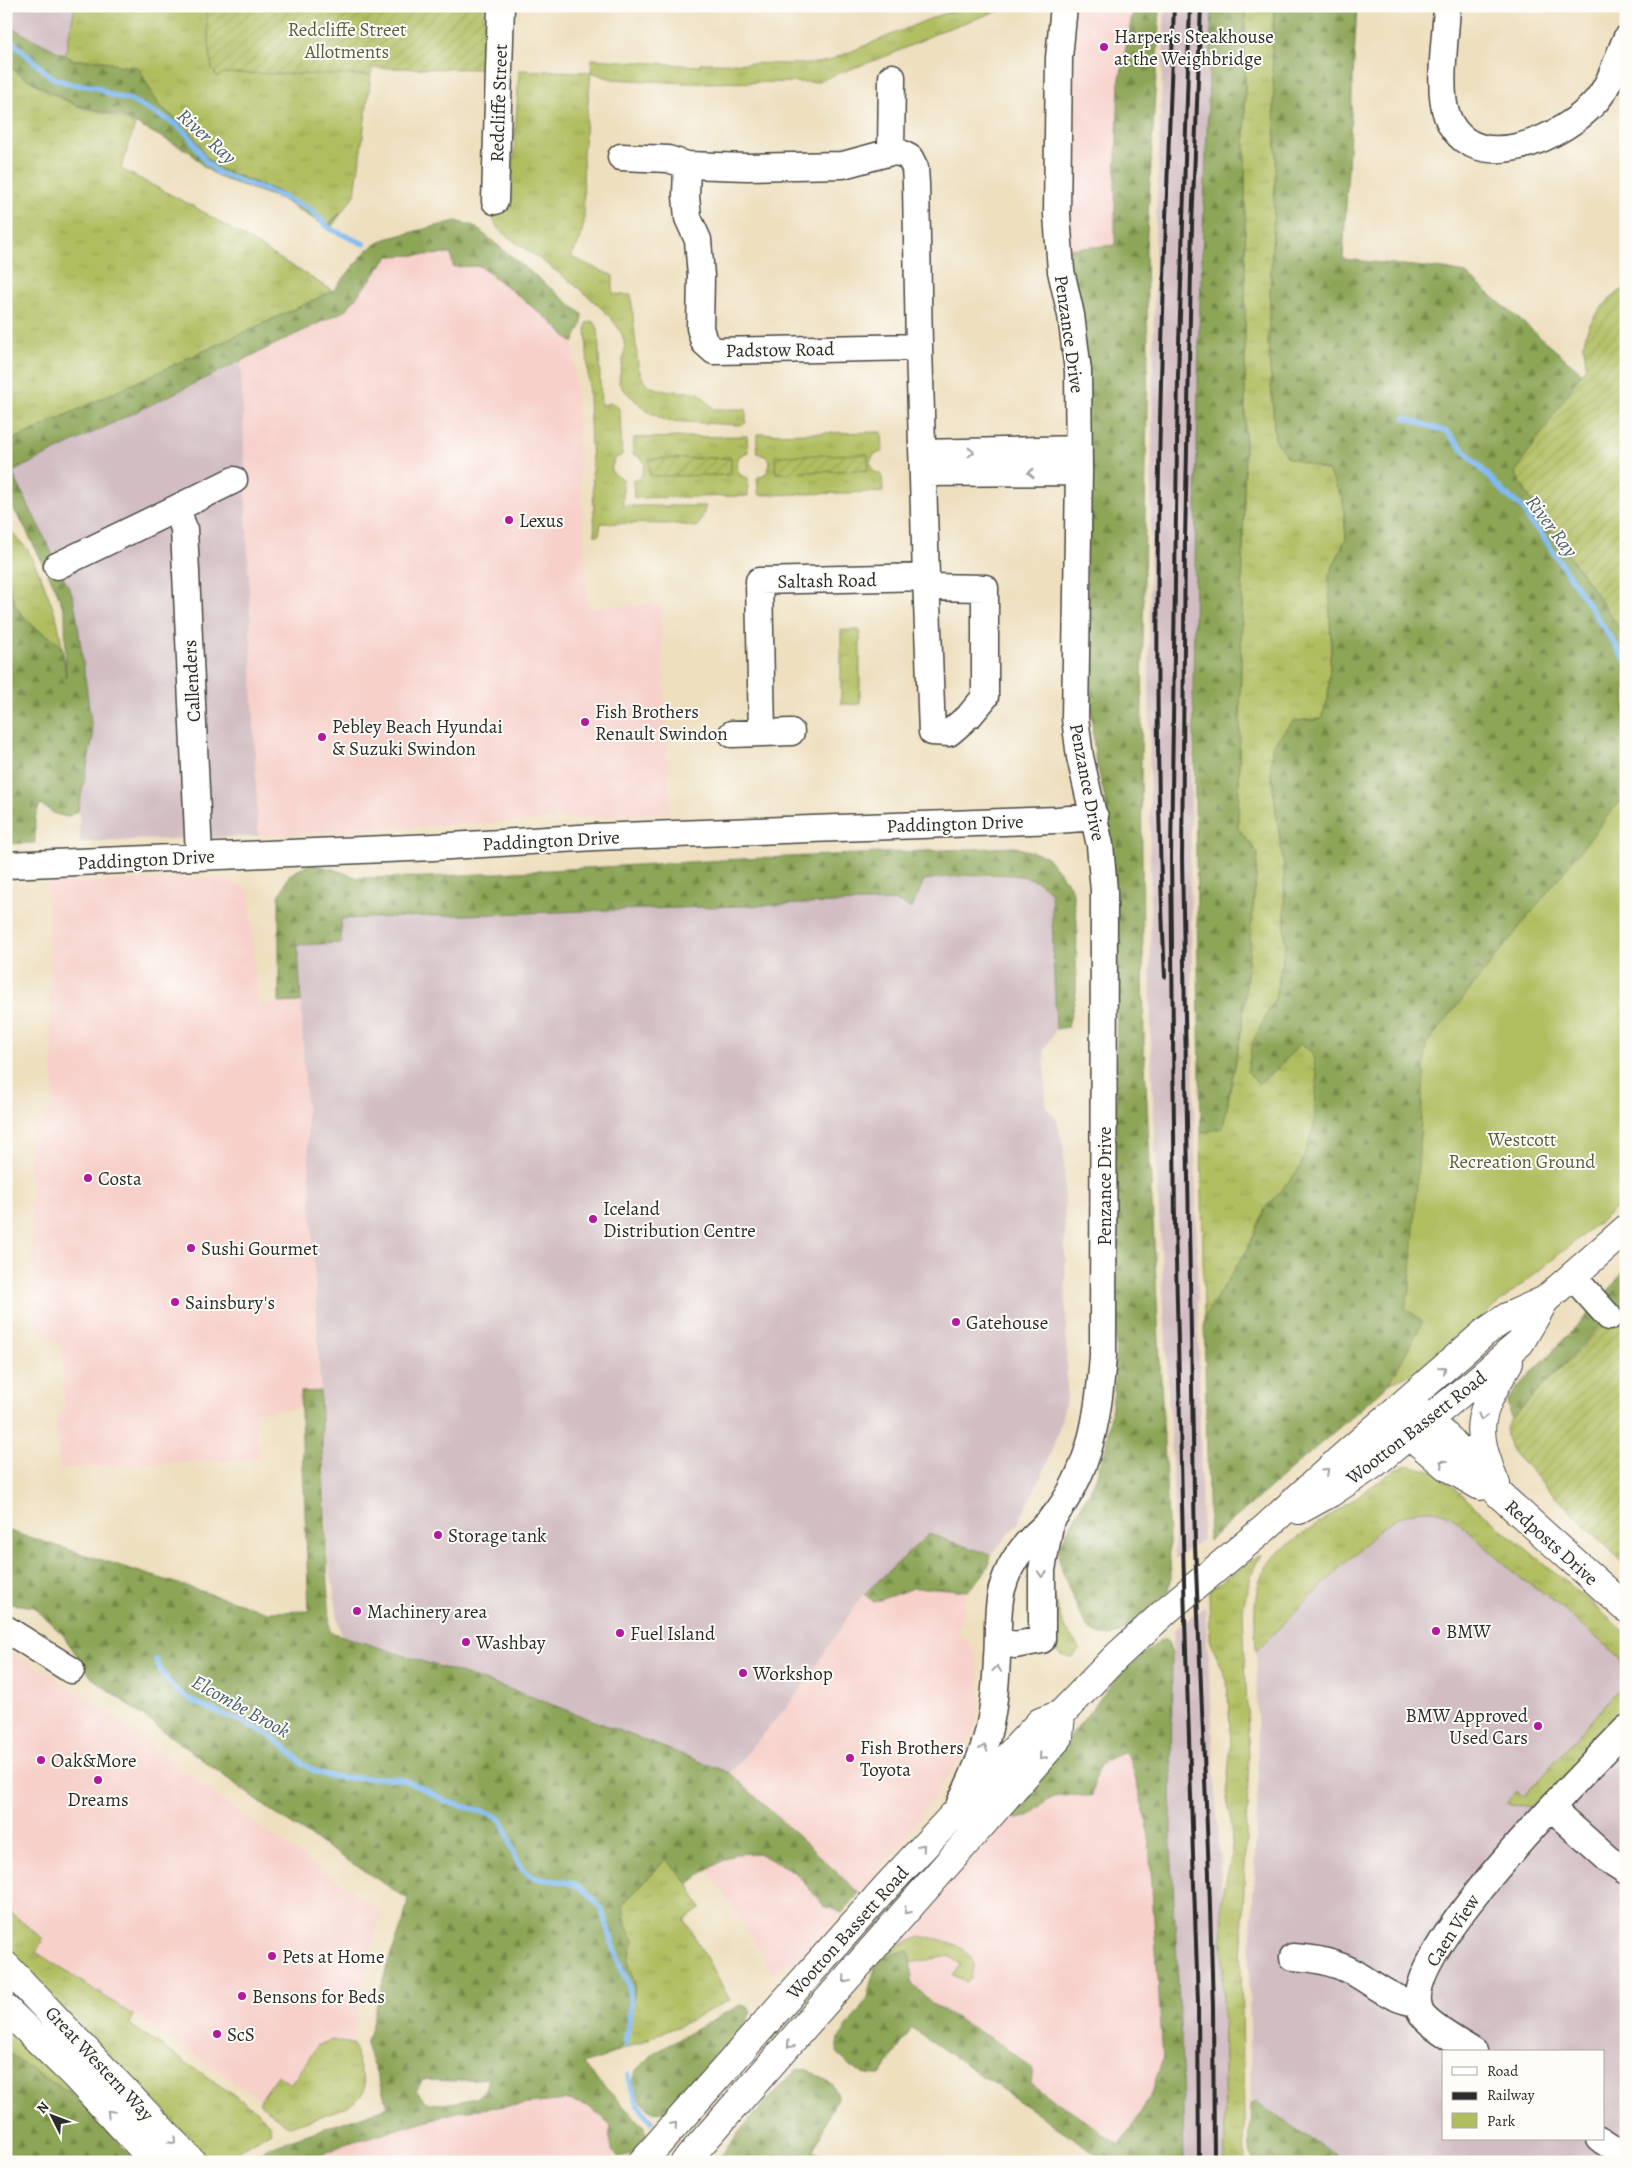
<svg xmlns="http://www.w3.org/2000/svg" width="1632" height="2168" viewBox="0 0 1632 2168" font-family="Alegreya,serif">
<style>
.built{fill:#f7d0ca}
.industrial{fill:#d2bec2;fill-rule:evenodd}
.grass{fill:url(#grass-tufts);stroke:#6e7446;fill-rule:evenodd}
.forest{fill:url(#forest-firs);stroke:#5c6840;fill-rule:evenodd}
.park{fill:#b1be60;stroke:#6e7446}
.garden{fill:url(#garden-furrows);stroke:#6e7446}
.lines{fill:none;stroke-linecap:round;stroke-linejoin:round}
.stream{stroke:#81baf2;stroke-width:5.5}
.minor-casing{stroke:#484641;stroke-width:29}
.major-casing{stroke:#484641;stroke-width:30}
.minor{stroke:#fff;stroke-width:26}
.major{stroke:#fff;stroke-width:28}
.rail{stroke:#2b2b2b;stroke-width:4}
.oneway{stroke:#a0a0a0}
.poi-dot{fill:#b5179e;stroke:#fdfcf7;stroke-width:2}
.labels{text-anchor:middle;stroke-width:4;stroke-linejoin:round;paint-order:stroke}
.park-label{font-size:19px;fill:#5a5e3e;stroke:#fdfcf7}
.poi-label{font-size:19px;fill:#2b2b2b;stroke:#fdfcf7;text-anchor:start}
.street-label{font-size:19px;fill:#2b2b2b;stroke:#fdfcf7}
.water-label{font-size:20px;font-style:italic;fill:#495d71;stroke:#fdfcf7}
</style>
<defs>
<pattern id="grass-tufts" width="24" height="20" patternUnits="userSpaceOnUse" patternTransform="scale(1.25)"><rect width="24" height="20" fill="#b1be60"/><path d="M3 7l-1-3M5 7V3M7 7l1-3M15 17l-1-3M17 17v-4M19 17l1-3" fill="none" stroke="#98a354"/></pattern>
<pattern id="forest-firs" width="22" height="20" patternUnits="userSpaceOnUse" patternTransform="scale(1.25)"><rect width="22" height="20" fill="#8ca556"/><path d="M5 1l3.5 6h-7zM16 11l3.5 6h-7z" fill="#738747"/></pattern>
<pattern id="garden-furrows" width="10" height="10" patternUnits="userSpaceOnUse" patternTransform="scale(1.25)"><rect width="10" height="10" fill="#b1be60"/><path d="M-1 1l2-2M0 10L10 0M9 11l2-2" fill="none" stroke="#98a354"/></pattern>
</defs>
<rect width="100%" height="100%" fill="#fdfcf7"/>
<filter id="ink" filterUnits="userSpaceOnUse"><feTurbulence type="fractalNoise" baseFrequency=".02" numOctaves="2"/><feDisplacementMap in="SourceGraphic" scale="10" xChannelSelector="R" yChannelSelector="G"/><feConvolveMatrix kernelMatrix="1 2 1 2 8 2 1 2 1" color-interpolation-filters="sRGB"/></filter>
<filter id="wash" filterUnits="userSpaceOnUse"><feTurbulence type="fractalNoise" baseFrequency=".0096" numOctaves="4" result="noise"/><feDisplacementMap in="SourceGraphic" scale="20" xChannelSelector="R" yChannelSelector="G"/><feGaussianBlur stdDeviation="1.12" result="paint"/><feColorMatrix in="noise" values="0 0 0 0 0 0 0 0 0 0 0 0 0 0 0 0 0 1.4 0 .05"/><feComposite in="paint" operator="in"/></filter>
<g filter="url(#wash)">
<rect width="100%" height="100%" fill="#eedfbf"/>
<path class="built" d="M1074,6H1134L1119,83L1115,185V245L1068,249L1071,35Z
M452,254L453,267L480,266L549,320L573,343L587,602L591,607L660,604L670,813L258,836L241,362L346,310L389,256Z
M203,878L225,879L239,884L249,893L257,1005L301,1002L320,1391L300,1392L301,1408L256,1411L258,1459L60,1468L56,1417L65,1410L62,1347L36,1326L28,1136L54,1107L47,883Z
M913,1588H936L967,1591L958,1633L969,1643L976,1656L981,1695L975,1726L965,1752L899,1846L859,1893L730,1773L799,1692L861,1597L864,1594L874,1602Z
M6,1649L70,1687L114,1718L230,1806L381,1911L360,1995L353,2044L332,2040L318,2045L291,2084L277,2076L261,2099L36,1952L43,1939L10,1913H6Z
M1142,1738L1163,2059L1149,2099L1120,2145L887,1986L885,1953L977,1854L1020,1803Z
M758,1853L795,1872L824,1906L842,1913L798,1959L773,1973L708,1869L735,1854Z
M569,2100L578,2102L597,2112L619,2134L623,2146L609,2162H307L345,2144L460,2111Z"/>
<path class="industrial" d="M6,6H75L65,56L6,25Z
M1165,6H1212L1199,329L1190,869L1202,1540L1175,1559L1173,1476L1151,1060L1149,634L1155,245Z
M241,362L258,836L80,842L71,620L6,474Z
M1014,875L1035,880L1051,892L1056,1029L1044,1050L1046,1106L1057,1120L1064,1149L1067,1395L1058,1433L1044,1470L1018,1523L991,1555L929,1534L861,1597L799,1692L730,1773L519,1692L341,1637L329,1561L298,945L341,943V919L896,901L912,908L924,880L945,877Z
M1414,1510H1437L1451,1516L1524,1581L1540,1590L1626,1663V2162H1319L1251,2105L1249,1979L1258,1788L1256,1651L1380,1529L1404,1514ZM1443,2052H1603V2139H1443Z
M1205,1606L1222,1899L1225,2162H1184L1182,2060L1171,1844L1172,1655L1174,1630Z"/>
<path class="grass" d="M75,6H205L212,69L217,77L223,73L371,75L355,195L342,212L328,224L310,207L295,202L277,191L220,169L206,157L192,133L158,104L138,67L122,66L99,60H74L65,56Z
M968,6H1012L941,31L892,54L815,82L687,83L612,79L591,72L583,153L584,223L580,240L571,257L613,276V294L631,295L638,366C640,372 642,379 647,384C657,393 686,390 699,393L714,409H746V423L739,425L667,421L647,411L623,389L619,383C619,369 627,355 624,341C618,308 527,252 498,229L494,221V210L513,173L519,70L591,72L592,59L700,66L701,63L810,64L828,61L932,18Z
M1245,6H1274L1272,49L1276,157L1268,342L1275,439L1287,457L1328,471L1343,499L1346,538L1329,576L1331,648L1328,699L1321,719L1293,721L1271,773L1284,868L1285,948L1275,998L1253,1042L1277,1069L1300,1044L1312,1052L1317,1076L1314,1126L1301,1168L1265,1209L1248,1249L1204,1317L1201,1133L1223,1127L1242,1028L1258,854L1238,829L1245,442Z
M6,64C26,79 50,94 73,104C94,113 114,112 135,125L121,169L193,206L333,291L6,443Z
M591,321L595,323L598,329L601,405L612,403L618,407L620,413L622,455L614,459L611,470L614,474L623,479V506H706L700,523L696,527L678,524L601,523L599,535H595L586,328L587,323Z
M882,432L883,452L874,454L870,462L873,471L882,475L883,492L760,495L758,493L757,478L767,473L770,463L767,457L757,453V434ZM867,454L868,470L776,473Z
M747,436L748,452L739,456L736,466L740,475L748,478V496L634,498L633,480L641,477L645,463L641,458L633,454L634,438ZM730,458V475H649L650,459Z
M6,526L28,550L42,579L57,619L63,650C54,639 43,635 33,626C2,601 6,562 6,526Z
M841,630H860V704H841Z
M1407,1465L1433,1471L1614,1622L1626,1634V1675L1619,1657L1540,1590L1524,1581L1451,1516C1425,1502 1402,1514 1380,1529L1256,1651C1255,1613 1249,1582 1278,1552L1396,1469Z
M1261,1554C1251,1573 1246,1590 1243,1611L1249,1759L1241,1966L1245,2162H1225L1222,1899L1232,1854L1231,1817L1226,1794L1231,1745L1227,1680L1210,1640L1209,1590Z
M1053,1593L1063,1625L1080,1649L1072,1659L1060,1654L1052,1646Z
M1626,1682V1706C1597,1742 1566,1781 1529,1808L1506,1803L1517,1791L1523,1797Z
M666,1859L688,1884L701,1908L685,1920L730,2000L679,2026L602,2058L620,2048L629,2031L635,1986L628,1959L634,1941L626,1926L622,1904Z
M10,1912L43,1939L36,1952L133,2015L129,2024L256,2110L269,2124L271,2131L219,2162H212L6,1952V1913Z
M921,1937C936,1937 968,1944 973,1962C974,1966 972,1973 971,1978L967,1982L953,1975L961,1965L949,1956L909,1963L877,1961L898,1945Z
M6,2027L74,2094L47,2080L6,2051Z
M332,2040L353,2044L365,2086C364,2091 364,2094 360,2097C346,2111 309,2119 290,2126L286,2125L259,2102L277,2075L291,2084L318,2045Z"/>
<path class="forest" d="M1134,6H1160L1146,251L1148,348L1141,760L1144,1043L1171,1579L1169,1591L1126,1630L1110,1636L1101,1635L1090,1630L1081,1618L1059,1563V1547L1094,1483L1106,1447L1114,1392L1117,1306L1115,1251L1117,966L1112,869L1106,803L1095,756L1091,709L1089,607L1068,249L1115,245V185L1119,83Z
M1212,6H1245V442L1238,828L1258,854L1242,1028L1223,1128L1201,1133L1193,685L1199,329Z
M1274,6H1357L1343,259L1444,269L1465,273L1582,373L1515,473L1537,511L1612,616L1626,639V793L1426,1045L1410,1291L1405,1307L1423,1322L1389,1384L1209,1541L1204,1317L1248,1249L1265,1209L1300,1168L1314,1126L1317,1076L1312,1052L1300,1044L1277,1069L1258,1084L1247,1071L1253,1042L1275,998L1285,948L1284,868L1271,773L1272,746L1293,721L1321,719L1328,699L1331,648L1329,576L1346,538L1343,499L1328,471L1287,457L1275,439L1268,342L1276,157L1272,49Z
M6,25L74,60H99L122,66L138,67L158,104L192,133L206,157L220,169L277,191L295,202L310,207L328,224L342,212L330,229L281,199L221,178L204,167L190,152L121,116L73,104L19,74L6,64Z
M456,221L474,226L582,314V324L573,343L549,320L480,266L453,267L451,254L389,256L346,310L12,472L72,594L76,611L93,737L78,811L67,817L55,814L40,804L35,818V843L6,844V573L15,607L33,626L56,641L63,650L66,678L65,613L55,587L23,524L6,498V443L333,291L367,250L385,239Z
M1015,847L1046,856L1072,888L1077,922L1076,994L1068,1027L1056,1029L1051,892C1046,888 1041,883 1035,880C1014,870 949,876 924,880L912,909L896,901L341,919V943L298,945L301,1002L279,1003V897L289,875L310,864L333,869L358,878L427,877L741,859Z
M1626,1267V1302L1613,1313L1605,1296Z
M1593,1309L1603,1323L1511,1419L1507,1402L1516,1389Z
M320,1391L330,1632L519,1692L730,1773L859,1893L842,1913L824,1906L795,1872L758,1853L735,1854L708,1869L688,1884L666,1859L623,1904L626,1926L634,1941L628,1959L635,1986L629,2031L620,2048L602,2058L582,2064L643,2126L648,2136L632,2154L619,2157C607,2150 609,2138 611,2126L588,2106L569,2100L556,2101L460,2111L345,2144L307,2162H253L256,2155L266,2148L388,2107L366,2045L389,1959L403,1923L408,1899L274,1813L92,1678L63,1635L34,1607L6,1603V1530L268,1612L309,1611L300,1392ZM489,2078L487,2086L479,2097C466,2100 438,2107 427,2102C423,2100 419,2093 416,2090L423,2080L452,2081Z
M929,1534L991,1555C989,1571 978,1581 967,1591L936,1588H913L874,1602L864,1594Z
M1163,1638L1168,1641L1172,1655L1171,1844L1182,2060L1184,2162H1108L912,2028L880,2075C858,2075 851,2069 837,2052L839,2038L866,2000L877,1961L893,1953L909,1951L911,1958V1982L934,2005L1000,2044L1033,2069L1031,2084L1120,2145L1149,2099L1163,2059L1148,1827L1131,1762L1125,1752C1095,1764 1097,1765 1092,1796C1080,1796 1063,1794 1052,1798C1038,1805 1032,1819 1016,1819L1013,1816L1022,1796L1119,1675Z
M740,2005L748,2006L751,2012C740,2041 688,2086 665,2111C645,2115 639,2098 633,2083L636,2070L653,2053Z
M6,2051L47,2080L74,2094L137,2162H16L6,2152Z
M797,2069H806L831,2083L838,2095L814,2150L829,2162H796L790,2158L787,2162H716L744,2126Z
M1257,2102L1344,2162H1254C1246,2152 1251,2119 1251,2105Z"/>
<path class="park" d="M1626,793V1200L1415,1371L1389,1384L1423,1322L1405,1307L1410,1291L1426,1045Z"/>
<path class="garden" d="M205,6H484L485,69L372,68L371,75L224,73L217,77L212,69Z
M1626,288V639C1591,582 1548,531 1515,473L1586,366C1586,359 1584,353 1584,346C1584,324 1607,297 1626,288Z
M868,454V470L776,473L775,456Z
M731,458V475L650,476L649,459Z
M1626,1302V1565C1594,1535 1563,1505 1533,1473C1524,1463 1508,1451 1506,1437C1505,1430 1507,1424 1511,1419Z"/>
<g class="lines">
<path class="stream" d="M6,36L51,77L70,84L96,87L111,95L130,100L176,124L190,137L205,161L218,173L276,194L310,209L330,229L364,244
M1405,418L1447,432L1505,494L1523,508L1531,524L1538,529L1626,661
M156,1660C173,1710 235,1712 272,1737C291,1750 302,1769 326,1775C349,1781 375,1776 398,1779C416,1782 430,1794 446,1801C462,1808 480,1808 496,1816C512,1825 508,1860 528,1874C543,1884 563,1877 579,1887C608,1904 606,1929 617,1957C621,1968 629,1981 630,1992C633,2008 627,2029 625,2045
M629,2075C632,2095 639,2107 651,2122"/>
</g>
</g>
<g filter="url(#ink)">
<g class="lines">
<g class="minor-casing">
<path id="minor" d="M1447,6C1446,35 1437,90 1447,116C1472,181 1566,137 1597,100C1611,83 1617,59 1626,39
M891,152L892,77
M621,157L668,159L687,165
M495,201L501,6
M923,453L1079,449
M923,473L1079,472
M177,508L234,480
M57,566L177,508L184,529L199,855
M926,577L932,732L949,733L963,721
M927,587L985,588V697L970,715
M762,733L759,581L926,577L919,347L714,351L704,342L700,328L701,276L698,240L688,218L686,196L687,165L747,167L843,165L891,152L901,153L910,158L915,168L916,184L919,347
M732,734L791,732
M6,865L434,847L595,837L1057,820L1095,817
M1572,1276L1609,1317
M6,1629L71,1670
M998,1641L1015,1645L1042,1640V1570L1051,1519
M960,1803C970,1783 980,1762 986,1740C994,1713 996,1685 997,1657C999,1635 996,1612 1002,1589C1007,1570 1019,1551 1033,1537C1039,1531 1046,1525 1052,1519C1091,1471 1099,1414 1103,1355L1104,891L1100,845L1080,757L1075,718L1079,472L1078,371L1071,315L1061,271L1057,214L1059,58L1064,6
M1551,1808L1609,1860L1626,1871
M1293,1957C1315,1958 1334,1962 1353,1972C1374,1984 1393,2001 1418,2003
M1474,2052C1461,2043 1426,2025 1420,2011C1398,1956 1586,1771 1626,1729
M1600,2139L1626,2156"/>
</g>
<g class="major-casing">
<path id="major" d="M1415,1408L1450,1440L1500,1495L1626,1608
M1397,1424L1446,1466L1480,1486
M1496,1484C1471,1425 1479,1415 1509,1362
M1299,1510L1330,1493L1374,1464L1477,1380L1520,1343L1545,1300
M6,1966L192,2162
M6,2009L75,2076L155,2162
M642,2162L888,1885L1040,1722L1061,1714L1116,1657L1169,1608L1265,1528L1338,1461L1484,1333L1507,1317L1545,1300L1626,1229
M685,2162L1059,1737L1061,1714"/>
</g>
<use href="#minor" class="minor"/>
<use href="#major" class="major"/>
<path class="rail" d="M1190,6L1178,376L1171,857L1175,1222L1185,1621L1198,2002L1199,2162
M1201,6L1192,226L1185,540L1182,858L1195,1545L1209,1874L1213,2007L1214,2162
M1165,977C1149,654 1161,329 1174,6"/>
</g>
<defs><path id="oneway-chevron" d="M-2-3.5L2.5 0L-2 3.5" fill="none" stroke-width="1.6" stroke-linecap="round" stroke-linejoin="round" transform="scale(1.25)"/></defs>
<g class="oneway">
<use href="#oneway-chevron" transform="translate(971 452) rotate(-1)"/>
<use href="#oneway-chevron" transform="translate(1031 473) rotate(-180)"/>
<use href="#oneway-chevron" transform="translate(1443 1369) rotate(-41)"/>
<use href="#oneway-chevron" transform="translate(1482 1417) rotate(104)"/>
<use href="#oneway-chevron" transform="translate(1443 1463) rotate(-142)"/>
<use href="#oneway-chevron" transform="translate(1326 1471) rotate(-42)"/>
<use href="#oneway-chevron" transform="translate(1042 1574) rotate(94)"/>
<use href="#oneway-chevron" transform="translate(997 1669) rotate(-86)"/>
<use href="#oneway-chevron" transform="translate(984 1748) rotate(-71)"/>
<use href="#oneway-chevron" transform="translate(1042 1757) rotate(131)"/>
<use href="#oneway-chevron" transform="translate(922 1847) rotate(-48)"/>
<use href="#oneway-chevron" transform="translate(907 1911) rotate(132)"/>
<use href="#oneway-chevron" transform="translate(846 1980) rotate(131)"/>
<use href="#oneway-chevron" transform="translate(790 2045) rotate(132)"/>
<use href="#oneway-chevron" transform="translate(110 2113) rotate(-134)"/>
<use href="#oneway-chevron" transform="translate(674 2125) rotate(-48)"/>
<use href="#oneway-chevron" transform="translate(173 2141) rotate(47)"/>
</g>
</g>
<g class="poi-dot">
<circle cx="1104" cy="47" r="5"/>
<circle cx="509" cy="520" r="5"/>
<circle cx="585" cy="722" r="5"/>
<circle cx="322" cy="737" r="5"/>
<circle cx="88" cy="1178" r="5"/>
<circle cx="593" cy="1219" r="5"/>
<circle cx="191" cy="1248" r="5"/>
<circle cx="175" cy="1302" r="5"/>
<circle cx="956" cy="1322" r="5"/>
<circle cx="438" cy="1535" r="5"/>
<circle cx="357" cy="1611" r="5"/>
<circle cx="1436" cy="1631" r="5"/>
<circle cx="620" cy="1633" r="5"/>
<circle cx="466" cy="1642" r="5"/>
<circle cx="743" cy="1673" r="5"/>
<circle cx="1538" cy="1726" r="5"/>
<circle cx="850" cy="1758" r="5"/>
<circle cx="41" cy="1760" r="5"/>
<circle cx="98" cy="1780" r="5"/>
<circle cx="272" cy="1956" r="5"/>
<circle cx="242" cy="1996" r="5"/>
<circle cx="217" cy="2034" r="5"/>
</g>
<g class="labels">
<g class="park-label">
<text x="347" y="36">Redcliffe Street<tspan x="347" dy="22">Allotments</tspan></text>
<text x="1522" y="1146">Westcott<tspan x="1522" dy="22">Recreation Ground</tspan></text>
</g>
<g class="poi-label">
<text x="1114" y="43">Harper's Steakhouse<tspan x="1114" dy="22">at the Weighbridge</tspan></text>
<text x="519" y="527">Lexus</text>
<text x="595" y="718">Fish Brothers<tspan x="595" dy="22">Renault Swindon</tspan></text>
<text x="332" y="733">Pebley Beach Hyundai<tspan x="332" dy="22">&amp; Suzuki Swindon</tspan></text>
<text x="98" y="1185">Costa</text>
<text x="603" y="1215">Iceland<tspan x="603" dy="22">Distribution Centre</tspan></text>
<text x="201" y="1255">Sushi Gourmet</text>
<text x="185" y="1309">Sainsbury's</text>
<text x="966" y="1329">Gatehouse</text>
<text x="448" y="1542">Storage tank</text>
<text x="367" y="1618">Machinery area</text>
<text x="1446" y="1638">BMW</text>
<text x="630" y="1640">Fuel Island</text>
<text x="476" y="1649">Washbay</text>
<text x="753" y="1680">Workshop</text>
<text x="1528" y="1722" text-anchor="end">BMW Approved<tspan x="1528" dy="22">Used Cars</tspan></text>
<text x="860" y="1754">Fish Brothers<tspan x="860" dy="22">Toyota</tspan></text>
<text x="51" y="1767">Oak&amp;More</text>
<text x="98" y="1806" text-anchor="middle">Dreams</text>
<text x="282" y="1963">Pets at Home</text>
<text x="252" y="2003">Bensons for Beds</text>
<text x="227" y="2041">ScS</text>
</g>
<g class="street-label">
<text transform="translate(498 103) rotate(-88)" y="7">Redcliffe Street</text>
<text transform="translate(1070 334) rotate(82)" y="7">Penzance Drive</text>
<text transform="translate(780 349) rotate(-1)" y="7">Padstow Road</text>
<text transform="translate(827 580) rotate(-1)" y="7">Saltash Road</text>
<text transform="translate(191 681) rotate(-93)" y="7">Callenders</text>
<text transform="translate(1088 782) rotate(79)" y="7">Penzance Drive</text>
<text transform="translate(955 823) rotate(-2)" y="7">Paddington Drive</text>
<text transform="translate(551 840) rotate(-3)" y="7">Paddington Drive</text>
<text transform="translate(146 859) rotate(-3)" y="7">Paddington Drive</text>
<text transform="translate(1104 1186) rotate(-90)" y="7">Penzance Drive</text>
<text transform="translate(1416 1427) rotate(-38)" y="7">Wootton Bassett Road</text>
<text transform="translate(1552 1542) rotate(42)" y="7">Redposts Drive</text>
<text transform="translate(1452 1930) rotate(-57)" y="7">Caen View</text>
<text transform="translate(847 1932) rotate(-48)" y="7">Wootton Bassett Road</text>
<text transform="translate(100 2063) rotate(47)" y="7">Great Western Way</text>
</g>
<g class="water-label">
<text transform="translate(207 136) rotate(42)" y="7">River Ray</text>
<text transform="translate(1552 526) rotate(53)" y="7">River Ray</text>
<text transform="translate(241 1706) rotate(29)" y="7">Elcombe Brook</text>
</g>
</g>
<rect width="1632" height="2168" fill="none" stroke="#fdfcf7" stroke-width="25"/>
<rect x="1442" y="2050" width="162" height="90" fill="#fdfcf7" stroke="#a9a8a5"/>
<rect x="1452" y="2067" width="25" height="8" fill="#ffffff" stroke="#a9a8a5"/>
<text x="1487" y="2076" font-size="15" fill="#2b2b2b">Road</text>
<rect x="1452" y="2092" width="25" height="8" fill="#2b2b2b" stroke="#a9a8a5"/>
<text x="1487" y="2100" font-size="15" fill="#2b2b2b">Railway</text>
<rect x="1452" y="2113" width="25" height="15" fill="#b1be60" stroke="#a9a8a5"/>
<text x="1487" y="2126" font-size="15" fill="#2b2b2b">Park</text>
<g transform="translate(52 2116) rotate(312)" stroke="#fdfcf7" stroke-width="4" paint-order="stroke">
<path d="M0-4L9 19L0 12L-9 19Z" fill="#2b2b2b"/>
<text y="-8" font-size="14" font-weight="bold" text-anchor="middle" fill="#2b2b2b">N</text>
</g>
</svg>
